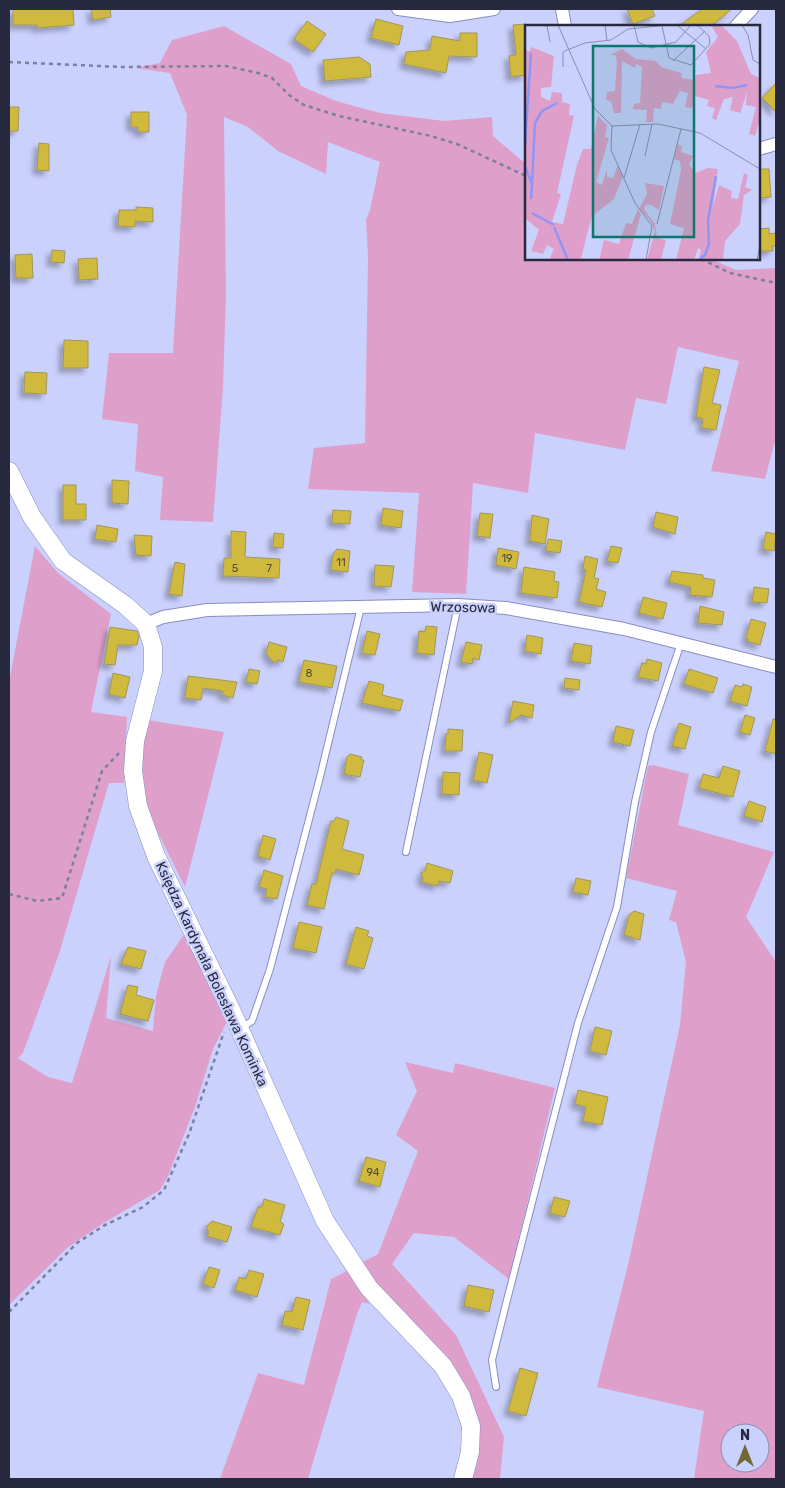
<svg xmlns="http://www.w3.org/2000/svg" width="785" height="1488" viewBox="0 0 785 1488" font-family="Rubik,sans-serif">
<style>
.green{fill:#dea0ca;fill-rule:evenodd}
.building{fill:#d0ba3c;stroke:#a0965d;filter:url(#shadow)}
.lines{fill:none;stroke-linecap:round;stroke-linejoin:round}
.lane-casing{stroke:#878dc1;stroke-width:8}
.street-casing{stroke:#878dc1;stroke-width:14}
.secondary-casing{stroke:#878dc1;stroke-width:19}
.path{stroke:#7b7fa0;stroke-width:2.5;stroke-dasharray:4 4;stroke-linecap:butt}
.lane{stroke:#fff;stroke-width:6}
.street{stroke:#fff;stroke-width:12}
.secondary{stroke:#fff;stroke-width:18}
.labels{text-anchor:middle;stroke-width:5;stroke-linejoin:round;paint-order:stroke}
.number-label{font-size:11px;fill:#514e3e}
.street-label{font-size:14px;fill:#272a3f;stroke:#cbd1fd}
.inset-river{fill:none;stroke:#8e95f7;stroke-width:2.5}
.inset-road{fill:none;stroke:#898eb1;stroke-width:1}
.view{fill:#0f766e;fill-opacity:0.15;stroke:#0f766e;stroke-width:2.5}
.inset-edge{fill:none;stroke:#272a3f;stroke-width:2.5}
</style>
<defs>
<filter id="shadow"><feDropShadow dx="-4.5" dy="4.5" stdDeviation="2.5" flood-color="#0004"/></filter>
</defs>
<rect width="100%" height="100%" fill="#cbd1fd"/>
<path class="green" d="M224,26L291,64L301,86L336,101L380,113L444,121L492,117L493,136L526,164V259H711L736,270L776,268V437L765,479L711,471L739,361L678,347L666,404L636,398L625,450L535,433L528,493L473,483L466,594L412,592L419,493L308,489L314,448L365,443L368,256L366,220L370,210L380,162L328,142L326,174L278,151L248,127L224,117L226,294L223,387L213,522L160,520L163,477L135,471L138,424L102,419L109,353H173L187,115L170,73L135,68L160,63L172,40Z
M35,546L58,573L111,614L91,712L127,717L124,783H109L59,954L23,1053L18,1058L48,1077L72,1083L111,956L106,1018L153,1031L156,995L165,962L190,926L232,1012L213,1049L195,1107L168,1176L160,1190L102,1224L67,1248L9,1305V682Z
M147,720L224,732L185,887L149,815L139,768Z
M653,765L689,774L678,825L774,852L746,917L776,962V1479H694L704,1411L597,1387L628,1265L680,1025L686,962L676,922L669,920L677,891L626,878L648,766ZM730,1433H760V1463H730Z
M405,1062L453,1073L455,1063L555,1088L509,1279L454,1237L414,1233L392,1264L456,1335L504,1437L500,1479H469L461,1379L445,1355L378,1290L359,1264L378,1254L418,1151L396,1135L417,1091Z
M347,1271L370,1304L362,1302L357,1314L308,1479H220L258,1373L304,1385L331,1279Z"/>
<path class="building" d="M13,9H73L74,25L37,28V25H13Z
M91,9H110L111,17L93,20Z
M627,9H652L655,16L633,24Z
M702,9H732L711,26H679Z
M376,19L403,26L399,45L371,38Z
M307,21L326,34L313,52L294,39Z
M526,24V75L511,77L509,56L516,55L513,25Z
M460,33H477V57L449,56L446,73L404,64L406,52L430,50L432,36L460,41Z
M359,57L370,64L371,77L325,81L323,60Z
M776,83V112L762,98Z
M9,107H19L18,131H9Z
M131,112H149V132H138V127H131Z
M39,143L49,144V171L37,170Z
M759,169H769L771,197L759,198Z
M136,207L153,208V222L135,221V227L118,226L119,210H136Z
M769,228V234L776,233V246H772L773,251H759V229Z
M52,250L65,251L64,263L51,262Z
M32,254L33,278H16L15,255Z
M97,258L98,279L79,280L78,259Z
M64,340L88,341V368H63Z
M704,367L720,370L712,403L721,405L716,430L702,428L703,419L696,417Z
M25,372L47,373L46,394L24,393Z
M112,480L129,481L128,504L112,503Z
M63,485H76V504H86V520H63Z
M383,508L403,511L401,528L381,525Z
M333,510L351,511L350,524L332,523Z
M656,512L678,517L675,534L653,527Z
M480,513L493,514L490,538L477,536Z
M532,515L549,519L545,544L530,541Z
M97,525L118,529L116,542L95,539Z
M231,531L246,532L245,557L280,559L279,578L223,576L224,558H231Z
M766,532L776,534L774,551L763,549Z
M274,533L284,534L283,548L273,547Z
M134,535L152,536L151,556L136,555Z
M548,539L562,541L560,553L546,551Z
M611,546L622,548L618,563L607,561Z
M498,548L519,552L516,569L496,565Z
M337,549L350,551L348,572L331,570L333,554Z
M585,556L598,559L594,578L599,579L596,589L606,592L602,607L579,602L586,570L583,569Z
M175,562L185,564L182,596L169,594Z
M375,565L394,566L391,587L374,586Z
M524,567L555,572L554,581L559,582L557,598L521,593Z
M672,571L703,575V578L715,580L712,597L690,595L691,587L669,582Z
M754,587L769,589L767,603L752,602Z
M643,597L667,603L663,619L639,613Z
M700,606L724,612L722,625L698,623Z
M751,619L766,623L760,645L747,641L748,639L746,638Z
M426,626L437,627L434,655L417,653L419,631L425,632Z
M110,627L137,631L139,636L137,645H118L115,665L104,664Z
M367,631L380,634L375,655L362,653Z
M527,635L543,638L541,654L525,651Z
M269,642L287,647L283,662L278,660L274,663L266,653Z
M466,642L482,645L479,660L473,658L472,664L461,662Z
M574,643L592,646L590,664L571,661Z
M647,659L662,663L658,681L638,677L642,663L646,664Z
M304,660L337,666L332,688L299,682Z
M249,669L260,671L257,684L246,682Z
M689,669L718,678L713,693L684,684Z
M113,673L130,677L125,698L109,694Z
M188,676L237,682L233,698L222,695L223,691L203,688L201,700L185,698Z
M565,678L580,680L579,690L564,688Z
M369,681L384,685L382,695L403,700L400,711L362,703Z
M743,684L752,687L747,706L730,701L735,685L742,687Z
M513,701L534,705L532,718L521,715L509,723Z
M745,715L755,718L750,735L740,732Z
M773,719H776V754L765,751Z
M679,723L691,727L685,749L672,746Z
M616,726L634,730L630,746L613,742Z
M448,729L463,730L462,751H445L446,734H448Z
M479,752L493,755L487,783L473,780Z
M350,754L362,757L361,760H364L360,777L344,774L347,757Z
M723,766L740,771L733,797L699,788L703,774L719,778Z
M443,772L460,773L459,795L442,794Z
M749,801L766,807L762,822L744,816Z
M336,817L349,821L342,849L364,855L359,875L336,869L335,873H332L324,909L307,905L312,884H316L331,821H334Z
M263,835L276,839L270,860L258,856Z
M427,863L453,871L450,883L439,881L438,886L422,882L423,878L421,873L425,871Z
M264,870L283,876L277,899L265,897L267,889L259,887Z
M576,878L591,881L588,895L573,892Z
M634,911L644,914L640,940L624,935L629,915Z
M299,922L322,927L316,953L293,948Z
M356,927L369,931L367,936L373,938L364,969L346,964Z
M128,947L146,951L141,969L121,964Z
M128,985L138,987L136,995L154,1000L148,1021L120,1014Z
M595,1027L612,1031L606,1055L590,1051Z
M578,1090L608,1097L602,1125L583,1121L586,1107L575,1104Z
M366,1157L386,1162L380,1187L359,1181Z
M554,1197L570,1201L565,1217L550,1213Z
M264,1199L285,1205L280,1222L284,1224L280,1235L251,1227L258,1207H262Z
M212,1221L232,1227L227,1242L207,1236L209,1232L206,1227Z
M209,1267L220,1270L214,1288L203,1284Z
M249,1270L264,1274L257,1297L235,1290L239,1277L246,1279Z
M468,1285L494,1290L489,1312L464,1306Z
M296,1297L310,1300L303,1330L282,1325L285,1311L292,1312Z
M520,1368L538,1373L526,1416L508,1411Z"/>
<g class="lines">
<g class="lane-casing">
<path id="lane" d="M406,852L458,605
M241,1028L252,1021L270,969L320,777L361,607
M496,1387L492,1360L506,1304L578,1023L617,907L635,802L651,732L681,643"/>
</g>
<g class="street-casing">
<path id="street" d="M398,9L450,16L494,9
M562,9L565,26
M736,26L752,9
M759,149L776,144
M146,624L163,617L207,610L458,605L506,608L624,629L776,667"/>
</g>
<g class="secondary-casing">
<path id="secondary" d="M9,471L32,517L63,561L125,605L146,624L153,647V671L135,741L133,771L138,806L156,856L232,1012L325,1221L369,1288L443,1366L461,1396L471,1426L470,1452L463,1479"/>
</g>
<path class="path" d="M9,62L122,67L226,66L258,73L272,78L289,95L304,105L339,116L431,136L457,144L526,176
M701,259L730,273L776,283
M9,894L37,901L62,898L102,771L119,753
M9,1312L77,1243L105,1225L143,1207L164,1190L189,1134L224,1032"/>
<use href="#lane" class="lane"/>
<use href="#street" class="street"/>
<use href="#secondary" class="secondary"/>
</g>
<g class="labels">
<g class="number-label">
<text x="507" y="562">19</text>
<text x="341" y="566">11</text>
<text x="235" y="572">5</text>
<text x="269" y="572">7</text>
<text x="309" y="677">8</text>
<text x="373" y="1176">94</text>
</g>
<g class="street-label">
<text transform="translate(463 607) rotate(1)" y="5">Wrzosowa</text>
<text transform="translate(212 974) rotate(65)" y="5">Księdza Kardynała Bolesława Kominka</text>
</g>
</g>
<g transform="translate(525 25)">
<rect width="235" height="235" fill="#cbd1fd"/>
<path d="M186,0H196L212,16L226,49L235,53V95L230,111L224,109L231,82L221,80L222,67L215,88L205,85L208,72L199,74L191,95L187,93L190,83L182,81L184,75L170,71L167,83L160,82L163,68L155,66L148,79L137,77L136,84L129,83L128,97H121L122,85L108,84L109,79L115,78L117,42L111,39L110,43L97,36L96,88H89L86,76L81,75L82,67L90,66L92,36L90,30H85L97,24L111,34L131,36L136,42L156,48L157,53L170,55L171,50L186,48L181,27L193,12ZM6,22L29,31L26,62L16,63V72L25,76L27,67L37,68V77L45,79L44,90L49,91L32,168L36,169L27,197L38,199L52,140L58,124H66L73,91L82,100L80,112L84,113L71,157L77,160L82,144V152L88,153L93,140L98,151L89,174L67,191L56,233L65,235H24L29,224L22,220L18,229L6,226L14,205L0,193V26H5ZM152,119L157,121L156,127L168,131L164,139L170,148L183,143L193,144L188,181L194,160L207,166L206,173L213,174L219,148L223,150L220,162L227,165L219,170L215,199L200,216L198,235H174L176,225L173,223L169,235H151L159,203L145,199L156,145L155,136L149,134ZM120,158L139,161L134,185L126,180H121L119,184L130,199L132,213L141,215L136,235H122L130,206L125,195L114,184L122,169ZM113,184L116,189L103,235H74L79,215L94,219L101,198L107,199Z" fill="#dea0ca"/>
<path class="inset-river" d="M190,61L208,63L222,60M0,120L6,28M0,142L7,159L6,174M7,159L10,98L17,86L32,78M7,188L29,200M29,202L43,235M174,235L180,230L184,219L183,195L191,151"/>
<path class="inset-road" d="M15,0L22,1L25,17M33,0L70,84L87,101L86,125L110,178L127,201L121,235M80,0L82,16M109,0L113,17L126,23L151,17L166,0M152,0L181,24M217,0L223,10L228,35L235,39M137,1L144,33L166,40L185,19L184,11L172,0M148,36L180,6M38,42V27L42,25L60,18L86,15L103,4L142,0M87,101L133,99L175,108L235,144M120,131L127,99M99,153L115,99M132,199L156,104M232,235L235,220"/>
<path class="view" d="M68,21H169V212H68Z"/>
<rect width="235" height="235" class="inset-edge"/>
</g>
<rect width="785" height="1488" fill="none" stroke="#272a3f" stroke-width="20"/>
<g transform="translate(745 1448)"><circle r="24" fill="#cbd1fd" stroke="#898eb1"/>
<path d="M0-4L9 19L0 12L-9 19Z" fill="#716835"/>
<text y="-8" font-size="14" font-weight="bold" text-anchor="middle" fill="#272a3f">N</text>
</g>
</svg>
